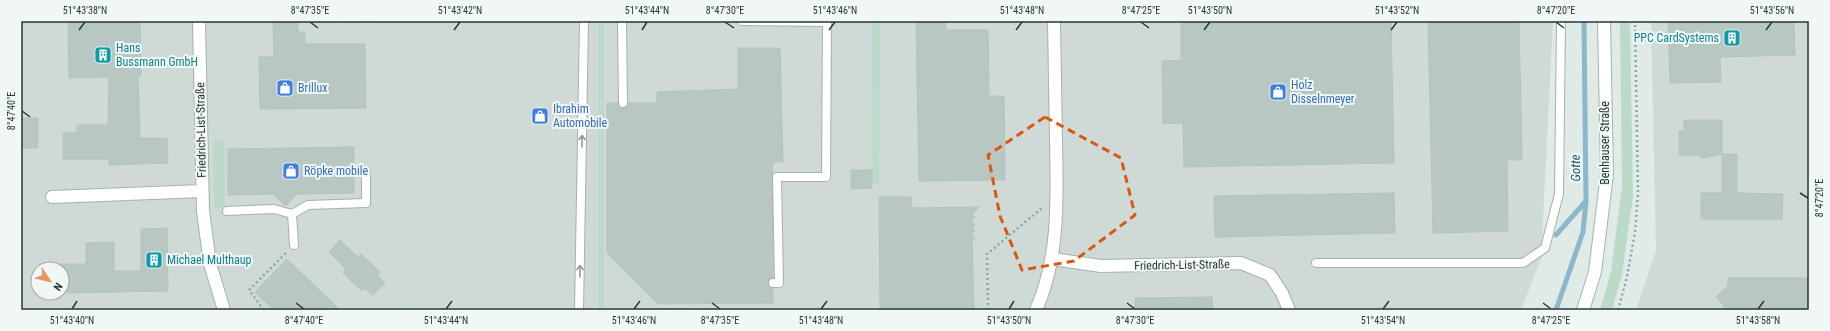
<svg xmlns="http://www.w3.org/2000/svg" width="1830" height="331" viewBox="0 0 1830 331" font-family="'Roboto Condensed',sans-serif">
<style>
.built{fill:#cfdad6;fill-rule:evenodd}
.green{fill:#bbdac8}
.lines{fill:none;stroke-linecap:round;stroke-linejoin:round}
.stream{stroke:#8db8cb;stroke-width:5}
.building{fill:#b9c7c3;stroke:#b4c3bf}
.service-casing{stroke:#a4b1ae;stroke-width:10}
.minor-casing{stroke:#a4b1ae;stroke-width:14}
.secondary-casing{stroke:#a1b5b0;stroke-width:14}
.path{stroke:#83aba4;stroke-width:2.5;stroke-dasharray:2 3;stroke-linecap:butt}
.service{stroke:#fff;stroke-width:8}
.minor{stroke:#fff;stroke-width:12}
.secondary{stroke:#fff;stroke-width:12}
.oneway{stroke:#919c9a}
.marked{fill:none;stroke:#de570e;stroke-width:3;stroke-dasharray:8 5;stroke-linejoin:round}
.ticks{fill:none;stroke:#233936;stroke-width:1.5}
.labels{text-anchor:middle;stroke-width:4;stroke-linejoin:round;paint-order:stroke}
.culture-label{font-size:12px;fill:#0d838f;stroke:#f1f7f5;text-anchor:start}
.shop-label{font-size:12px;fill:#366cbe;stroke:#f1f7f5;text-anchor:start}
.street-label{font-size:12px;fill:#233936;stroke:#f1f7f5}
.water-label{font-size:13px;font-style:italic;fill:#225770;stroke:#f1f7f5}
.neatline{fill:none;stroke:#233936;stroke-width:1.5}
.ticks-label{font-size:10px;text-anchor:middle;fill:#233936}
</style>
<rect width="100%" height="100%" fill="#e0eae7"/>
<path class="built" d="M21,21H332V23L426,21H1553L1541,259L1521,310H21ZM38,269H62V293H38Z
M1651,21H1809V310H1636L1656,251Z"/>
<path class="green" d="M332,21H426L332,23Z
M598,21H604V310H598Z
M872,21H880L879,184H872Z
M1620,21H1630L1633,196L1622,275L1612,310H1600L1611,272L1622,186Z
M213,141H224L225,208H214Z"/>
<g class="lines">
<path class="stream" d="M1556,235L1586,201
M1556,310L1583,232L1586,201L1584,21"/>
</g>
<path class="building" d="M68,21H140L141,76H138L140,138H167L168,163L109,165V159H63V133H77V125H108L109,77L69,78Z
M273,21H298V32H305V44H365L366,108L260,109L259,57H274Z
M916,21H946V30H988L989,96H1004L1005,180L919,181Z
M1181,21H1391L1394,163L1184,167L1183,123L1163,124L1162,61L1181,60Z
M1428,21H1519L1522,160H1507L1508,231L1433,233Z
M1668,21H1794L1795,55L1720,57L1721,82L1670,83Z
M738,48H780L783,162H773L772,177L773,278H770L768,283V286L773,288V303L658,304L607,253V103H618L620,108H623L628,106V103H657V92L738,89Z
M21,118H38V148H21Z
M1684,120H1722V154L1703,158L1699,155H1679V131H1684Z
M354,147V193L297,194L286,206L273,194L228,195V149Z
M1722,154H1737V193L1783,194L1782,219H1701V193H1722Z
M851,170H872V188L851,189Z
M1394,193L1395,233L1215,237L1214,196Z
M879,197H911L912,208L979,207L972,214L975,217L971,221L975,225L972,228L975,230L972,234L975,238L972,241L974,310H880Z
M167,228L168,291L60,293H62V269H60V264H86V243L114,242V271H141V229Z
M340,240L358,257L361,254L380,272L377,275L385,283L373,295L365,288L362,291L349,279L343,273L346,269L329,252Z
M287,259L340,310H274L255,292Z
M1728,278H1809V310H1727L1716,297L1728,286Z
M1212,297L1213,310H1135V298Z"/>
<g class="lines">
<g class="service-casing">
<path id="service" d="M622,21L623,103
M742,21L827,22L826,177H777L779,283H773
M227,211L274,209L292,214L294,245
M292,214L308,205L366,203V176
M1316,263H1523L1545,248L1559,194L1561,21
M579,310L584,21"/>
</g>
<g class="minor-casing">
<path id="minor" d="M199,21L203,211L210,264L224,310
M52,197L202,191
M1053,259L1101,266L1241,263L1270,275L1282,293L1289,310
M1036,310C1060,256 1057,197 1056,140C1055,100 1055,60 1054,21"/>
</g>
<g class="secondary-casing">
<path id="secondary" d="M1583,310L1595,272L1607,174L1604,21"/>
</g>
<path class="path" d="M264,310L249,290L286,253
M988,310L987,254L1042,208
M1618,310L1627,277L1635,232L1638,194L1635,21"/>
<use href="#service" class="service"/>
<use href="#minor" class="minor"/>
<use href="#secondary" class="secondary"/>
</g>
<defs><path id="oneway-shaft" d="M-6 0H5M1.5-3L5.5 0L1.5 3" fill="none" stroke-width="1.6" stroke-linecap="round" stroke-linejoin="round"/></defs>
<g class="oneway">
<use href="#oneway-shaft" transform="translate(582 141) rotate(-89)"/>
<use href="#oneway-shaft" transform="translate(580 271) rotate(-89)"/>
</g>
<path class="marked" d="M1045,117L1121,158L1135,215L1074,261L1022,270L1000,216L988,155Z"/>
<path class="ticks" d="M310,22L318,28M725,22L734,28M1141,22L1149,28M1556,22L1564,28M79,30L85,22M454,30L460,22M642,30L647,22M829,30L835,22M1016,30L1022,22M1204,30L1210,22M1391,30L1397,22M1766,30L1772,22M22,111L30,117M1800,193L1808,198M296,303L304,309M712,303L720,309M1127,303L1135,309M1543,303L1551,309M72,309L77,301M446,309L452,301M634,309L640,301M821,309L827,301M1009,309L1014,301M1383,309L1389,301M1758,309L1764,301"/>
<defs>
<g id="building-square" transform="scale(0.9)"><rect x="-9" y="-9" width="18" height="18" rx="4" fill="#0f9aa8" stroke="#f1f7f5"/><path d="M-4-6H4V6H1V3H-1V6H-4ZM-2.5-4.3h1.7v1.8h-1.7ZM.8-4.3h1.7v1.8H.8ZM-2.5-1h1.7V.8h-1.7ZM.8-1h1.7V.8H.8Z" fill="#fff"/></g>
<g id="shop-square" transform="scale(0.9)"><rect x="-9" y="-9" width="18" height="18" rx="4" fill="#3f7fe0" stroke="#f1f7f5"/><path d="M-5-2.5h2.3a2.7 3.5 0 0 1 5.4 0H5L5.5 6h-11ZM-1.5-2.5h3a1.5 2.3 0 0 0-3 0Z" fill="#fff"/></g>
</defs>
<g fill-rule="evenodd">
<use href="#building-square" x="1732" y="38"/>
<use href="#building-square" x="103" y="55"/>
<use href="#shop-square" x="285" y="88"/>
<use href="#shop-square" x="1278" y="92"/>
<use href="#shop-square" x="540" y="116"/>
<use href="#shop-square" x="291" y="171"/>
<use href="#building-square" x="154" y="260"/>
</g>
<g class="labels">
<g class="culture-label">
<text x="1719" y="42" text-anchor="end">PPC CardSystems</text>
<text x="116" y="52">Hans<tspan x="116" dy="14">Bussmann GmbH</tspan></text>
<text x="167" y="264">Michael Multhaup</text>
</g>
<g class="shop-label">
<text x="1291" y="89">Holz<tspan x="1291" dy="14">Disselnmeyer</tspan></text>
<text x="298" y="92">Brillux</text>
<text x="553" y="113">Ibrahim<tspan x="553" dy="14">Automobile</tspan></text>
<text x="304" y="175">Röpke mobile</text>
</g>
<g class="street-label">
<text transform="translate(201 130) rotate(-91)" y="4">Friedrich-List-Straße</text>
<text transform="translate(1605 143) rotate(-90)" y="4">Benhauser Straße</text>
<text transform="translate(1182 265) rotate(-1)" y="4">Friedrich-List-Straße</text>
</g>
<g class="water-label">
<text transform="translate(1575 168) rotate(-91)" y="5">Gotte</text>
</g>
</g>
<rect width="1830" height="331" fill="none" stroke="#f1f7f5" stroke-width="44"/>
<g transform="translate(50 281) rotate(125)"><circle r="19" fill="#f1f7f5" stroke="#9faba9"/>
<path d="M0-3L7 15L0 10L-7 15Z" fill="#e69662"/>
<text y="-6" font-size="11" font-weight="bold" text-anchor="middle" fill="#233936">N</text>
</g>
<rect x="22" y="22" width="1786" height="287" class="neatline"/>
<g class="ticks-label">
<text x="85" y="14">51°43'38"N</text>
<text x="310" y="14">8°47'35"E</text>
<text x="460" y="14">51°43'42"N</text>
<text x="647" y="14">51°43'44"N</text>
<text x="725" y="14">8°47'30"E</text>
<text x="835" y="14">51°43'46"N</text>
<text x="1022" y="14">51°43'48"N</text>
<text x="1141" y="14">8°47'25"E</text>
<text x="1210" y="14">51°43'50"N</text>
<text x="1397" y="14">51°43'52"N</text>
<text x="1556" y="14">8°47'20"E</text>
<text x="1772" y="14">51°43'56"N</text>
<text transform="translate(11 111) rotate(-90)" y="4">8°47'40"E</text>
<text transform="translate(1819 198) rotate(-90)" y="4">8°47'20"E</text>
<text x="72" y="324">51°43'40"N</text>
<text x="304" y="324">8°47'40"E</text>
<text x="446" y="324">51°43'44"N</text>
<text x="634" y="324">51°43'46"N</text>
<text x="720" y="324">8°47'35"E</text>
<text x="821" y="324">51°43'48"N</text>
<text x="1009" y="324">51°43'50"N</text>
<text x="1135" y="324">8°47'30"E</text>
<text x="1383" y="324">51°43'54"N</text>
<text x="1551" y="324">8°47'25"E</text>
<text x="1758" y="324">51°43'58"N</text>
</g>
</svg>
